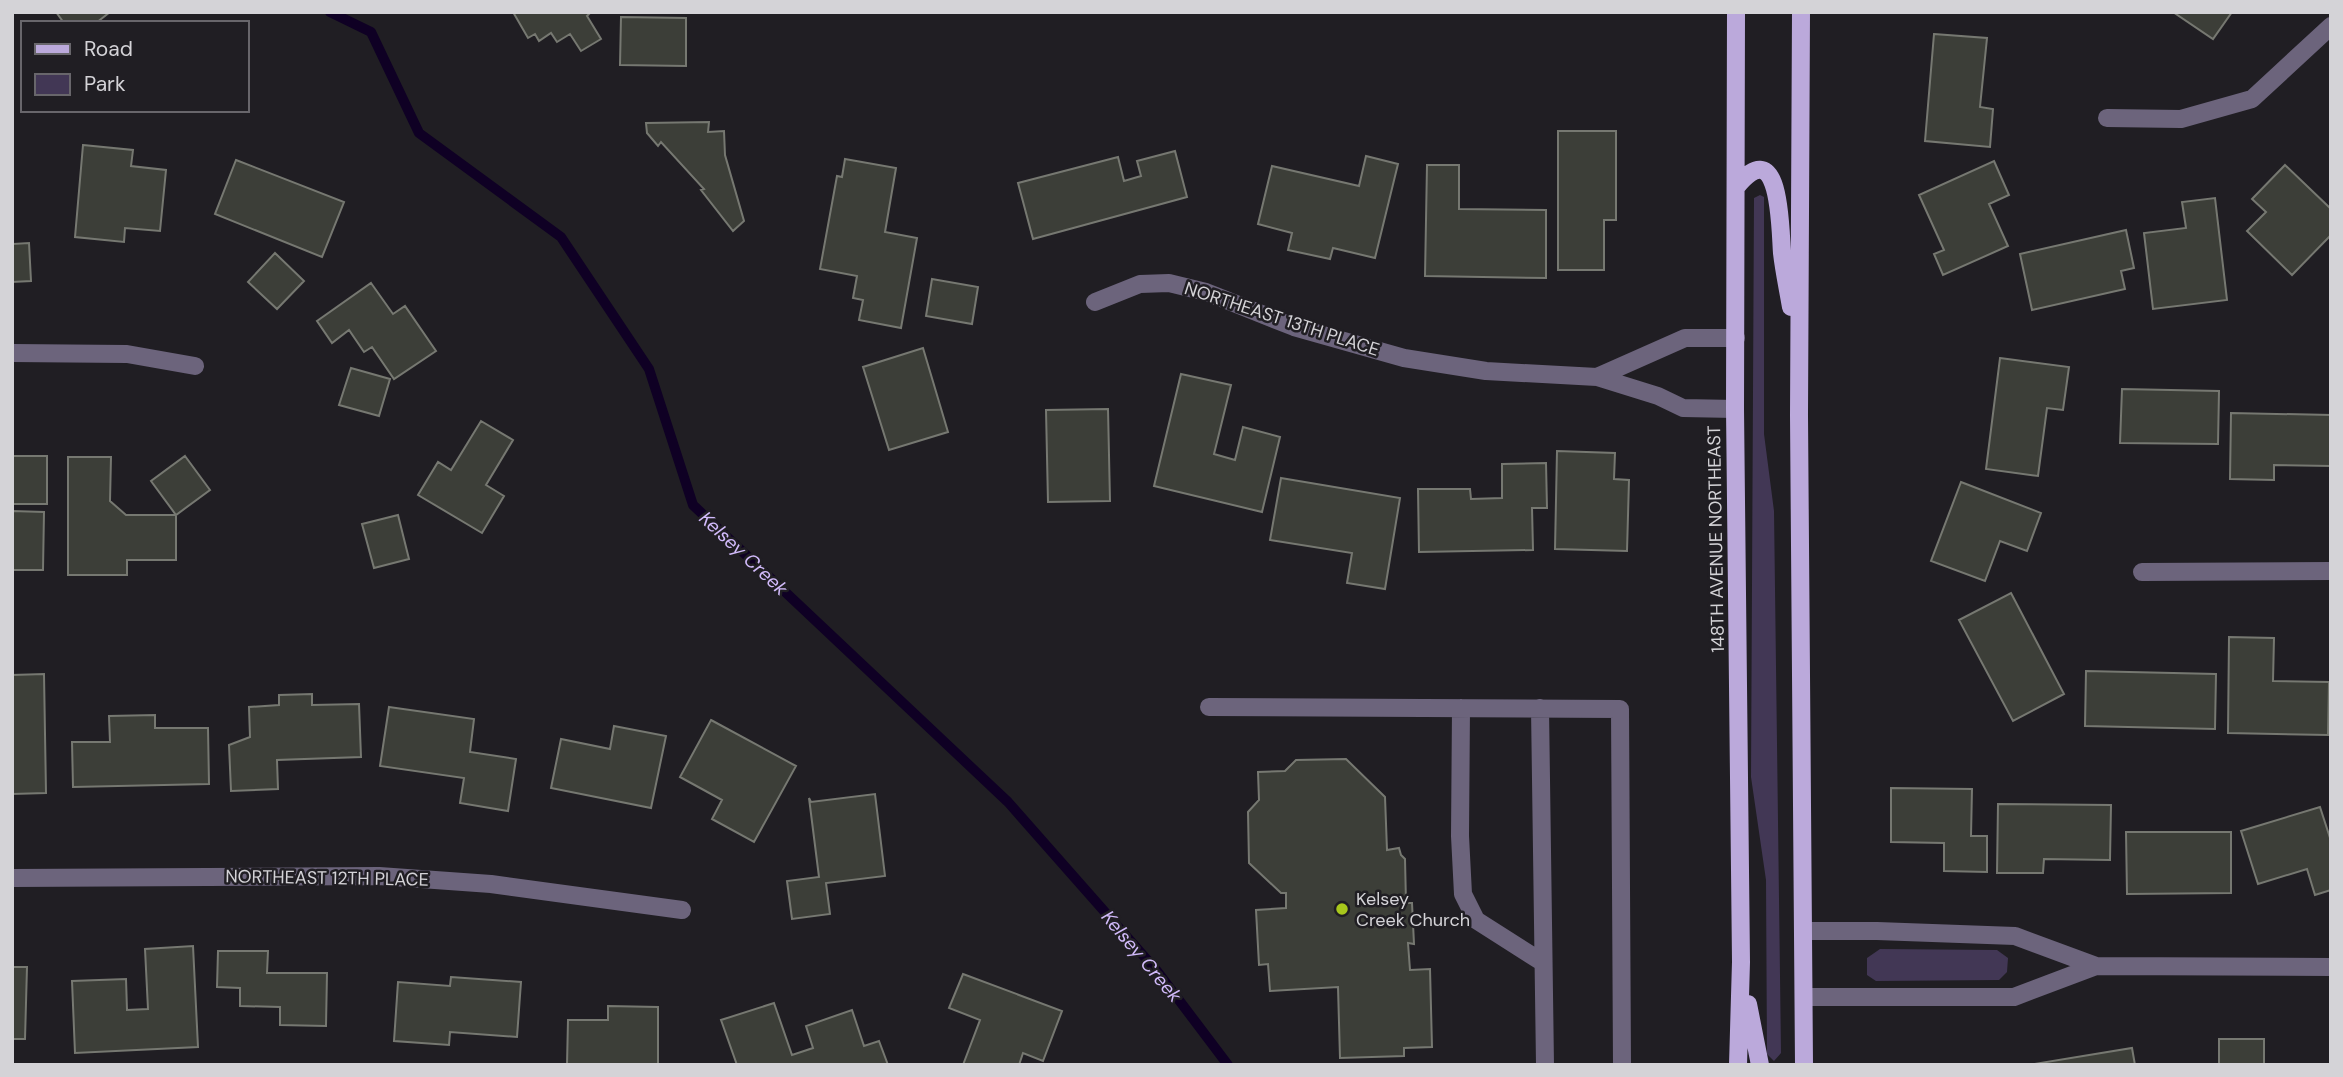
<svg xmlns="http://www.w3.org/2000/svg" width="2343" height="1077" viewBox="0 0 2343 1077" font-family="'DM Sans',sans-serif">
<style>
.green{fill:#423755}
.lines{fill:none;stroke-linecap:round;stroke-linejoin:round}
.stream{stroke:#0f0024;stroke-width:10}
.building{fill:#3c3e38;stroke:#767871;stroke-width:2}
.minor{stroke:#6c647c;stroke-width:18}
.major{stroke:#bba9db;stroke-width:18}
.poi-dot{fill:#a8c71c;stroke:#201e23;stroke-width:2.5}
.labels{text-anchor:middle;stroke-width:5;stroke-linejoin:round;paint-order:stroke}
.street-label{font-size:18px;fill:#d4d3d7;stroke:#201e23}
.poi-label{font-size:18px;fill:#d4d3d7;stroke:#201e23;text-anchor:start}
.water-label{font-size:19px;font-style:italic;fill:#d1bafa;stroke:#201e23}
</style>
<rect width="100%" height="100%" fill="#201e23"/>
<path class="green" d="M1760,195L1764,197V434L1774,511L1781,1053L1774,1061L1767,1054L1766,880L1751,777L1754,198Z
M1880,949L1997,950L2008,958L2007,972L1999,980L1876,981L1867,975V958Z"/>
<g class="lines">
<path class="stream" d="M330,12L371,32L419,133L561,237L649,369L693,505L1008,802L1157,971L1228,1065"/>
</g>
<path class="building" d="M56,12H110L96,23H64Z
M513,12H591L587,16L601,39L581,51L570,34L557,42L551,33L539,41L535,34L528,38Z
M2173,12H2232L2213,39Z
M621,17L686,18V66L620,65Z
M1934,34L1987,38L1980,107L1993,109L1990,147L1925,141Z
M709,122L708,132L724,131L725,155L744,221L733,231L701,190L704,189L661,142L658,146L647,133L646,123Z
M1558,131H1616V220H1604V270H1558Z
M83,145L133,150L131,166L166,170L160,231L125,228L124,242L75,237Z
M1175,151L1187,197L1033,239L1018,183L1118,157L1124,181L1141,176L1137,161Z
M1366,156L1398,164L1375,258L1333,248L1330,259L1288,250L1292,233L1258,224L1272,166L1359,186Z
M845,159L896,168L885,232L917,238L901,328L859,320L863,300L853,298L857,276L820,269L837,176L842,177Z
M236,160L344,202L322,257L215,214Z
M1994,161L2009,195L1989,204L2008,246L1943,275L1934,254L1944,250L1919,195Z
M1427,165H1459V209L1546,210V278L1425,276Z
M2285,165L2331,209V235L2292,275L2247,231L2266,212L2252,199Z
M2215,198L2227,300L2153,309L2144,233L2186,228L2182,202Z
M2126,230L2134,268L2121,271L2125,289L2032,310L2020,254Z
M12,236L13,244L29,243L31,281L12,282Z
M275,253L304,281L277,309L248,282Z
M932,279L978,287L972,324L926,316Z
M371,283L393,314L405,306L436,351L394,379L372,347L364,352L349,330L332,343L317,321Z
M923,348L948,432L889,450L863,367Z
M2000,358L2069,367L2063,410L2047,408L2038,476L1986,469Z
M351,368L390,379L379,416L339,405Z
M1181,374L1231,385L1214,454L1235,460L1243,427L1280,437L1262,512L1154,486Z
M2122,389L2219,391L2218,444L2120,443Z
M1108,409L1110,501L1048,502L1046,410Z
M2231,413L2331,415V466L2274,465V480L2230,479Z
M481,421L513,440L486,485L504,496L482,533L418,495L438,462L451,470Z
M1557,451L1615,453L1614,479L1629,480L1627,551L1555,549Z
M12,456H47V504H12Z
M185,456L210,490L176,515L151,481Z
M68,457H111L110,501L126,515H176V560H127V575H68Z
M1546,463L1547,508H1532L1533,550L1419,552L1418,489H1470L1471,499L1502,498V464Z
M1281,478L1400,498L1385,589L1347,583L1352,553L1270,540Z
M1961,482L2041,513L2027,551L2000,541L1985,581L1931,561Z
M12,511L44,512L43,570H12Z
M398,515L409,559L374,568L362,524Z
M2011,593L2064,694L2013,721L1959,620Z
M2229,637L2274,638L2273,681L2329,682L2328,735L2228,733Z
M2086,671L2216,674L2215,729L2085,726Z
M44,674L46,793L12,794V675Z
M312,694V705L359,704L361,757L277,760L278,789L231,791L229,745L250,737L249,707L279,705V695Z
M389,707L474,719L470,752L516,759L508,811L460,803L464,778L380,766Z
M155,715V728H208L209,784L73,787L72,742H110L109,716Z
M711,720L796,766L754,842L712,819L722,800L680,777Z
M614,726L666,736L651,808L551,788L561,739L610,749Z
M1346,759L1385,797L1387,850L1399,848L1401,855L1405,859L1406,903H1412L1414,944L1408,943L1410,970L1430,969L1432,1047L1404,1048V1056L1340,1058L1338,987L1270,991L1268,964L1259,965L1256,910L1286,908V893H1281L1249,863L1248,812L1259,800L1258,772L1285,771L1296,760Z
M1891,788L1972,789L1971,836H1987V872L1944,871V843L1891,842Z
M875,794L885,876L826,883L830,914L792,919L787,881L819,877L809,798L811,802Z
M1998,804L2111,805L2110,860L2044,859L2043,873H1997Z
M2320,807L2331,841V890L2315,895L2307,869L2258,884L2241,831Z
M2126,832H2231V893L2127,894Z
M193,946L198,1047L75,1053L72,981L126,979L127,1010L148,1009L145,949Z
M218,951H268L267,973H327L326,1026L280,1025V1007L240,1006V988L217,987Z
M12,967H27L25,1039H12Z
M963,974L1062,1011L1043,1061L1023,1053L1019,1065H963L980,1020L949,1008Z
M451,977L521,982L517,1037L450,1032L449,1045L394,1041L398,982L450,986Z
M774,1003L792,1055L813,1048L806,1026L852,1010L864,1046L879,1041L888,1065H737L721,1020Z
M608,1006L658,1007V1065H567L568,1020H608Z
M2219,1039H2264V1065H2219Z
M2132,1048L2135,1065H2034V1064Z"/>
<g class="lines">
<path class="minor" d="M2107,118L2181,119L2252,99L2331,26
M1095,302L1140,284L1169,283L1206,292L1294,327L1404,358L1486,371L1597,377L1658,396L1683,408L1735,409
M12,353L127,354L195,366
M1597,377L1685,338H1736
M2142,572L2331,571
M1209,707L1620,709L1622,1065
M1461,708L1460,836L1463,894L1476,920L1542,962
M1540,708L1545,1065
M12,878L379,876L491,884L682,910
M1803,931H1877L2015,936L2096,966L2331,967
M1804,997H2014L2096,966"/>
<path class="major" d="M1736,12L1735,409L1741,962L1738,1065
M1801,12L1799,415L1804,1065
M1737,186C1781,132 1780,228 1782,253C1784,271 1788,289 1791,307
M1748,1004L1760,1065"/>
</g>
<circle class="poi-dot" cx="1342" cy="909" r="7"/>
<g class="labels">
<g class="street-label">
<text transform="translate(1282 319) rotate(18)" y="6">NORTHEAST 13TH PLACE</text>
<text transform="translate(1716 539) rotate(-91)" y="6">148TH AVENUE NORTHEAST</text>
<text transform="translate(327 878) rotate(1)" y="6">NORTHEAST 12TH PLACE</text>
</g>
<g class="poi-label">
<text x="1356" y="905">Kelsey<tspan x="1356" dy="21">Creek Church</tspan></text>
</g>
<g class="water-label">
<text transform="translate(744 553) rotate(43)" y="7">Kelsey Creek</text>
<text transform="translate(1142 956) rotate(50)" y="7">Kelsey Creek</text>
</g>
</g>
<rect width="2343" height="1077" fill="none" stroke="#d4d3d7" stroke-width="28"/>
<rect x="21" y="21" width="228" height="91" fill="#201e23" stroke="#68666b" stroke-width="2"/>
<rect x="35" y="44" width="35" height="10" fill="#bba9db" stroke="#68666b" stroke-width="2"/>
<text x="84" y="56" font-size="21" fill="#d4d3d7">Road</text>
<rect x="35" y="74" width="35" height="21" fill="#423755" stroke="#68666b" stroke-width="2"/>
<text x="84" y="91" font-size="21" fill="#d4d3d7">Park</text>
</svg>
